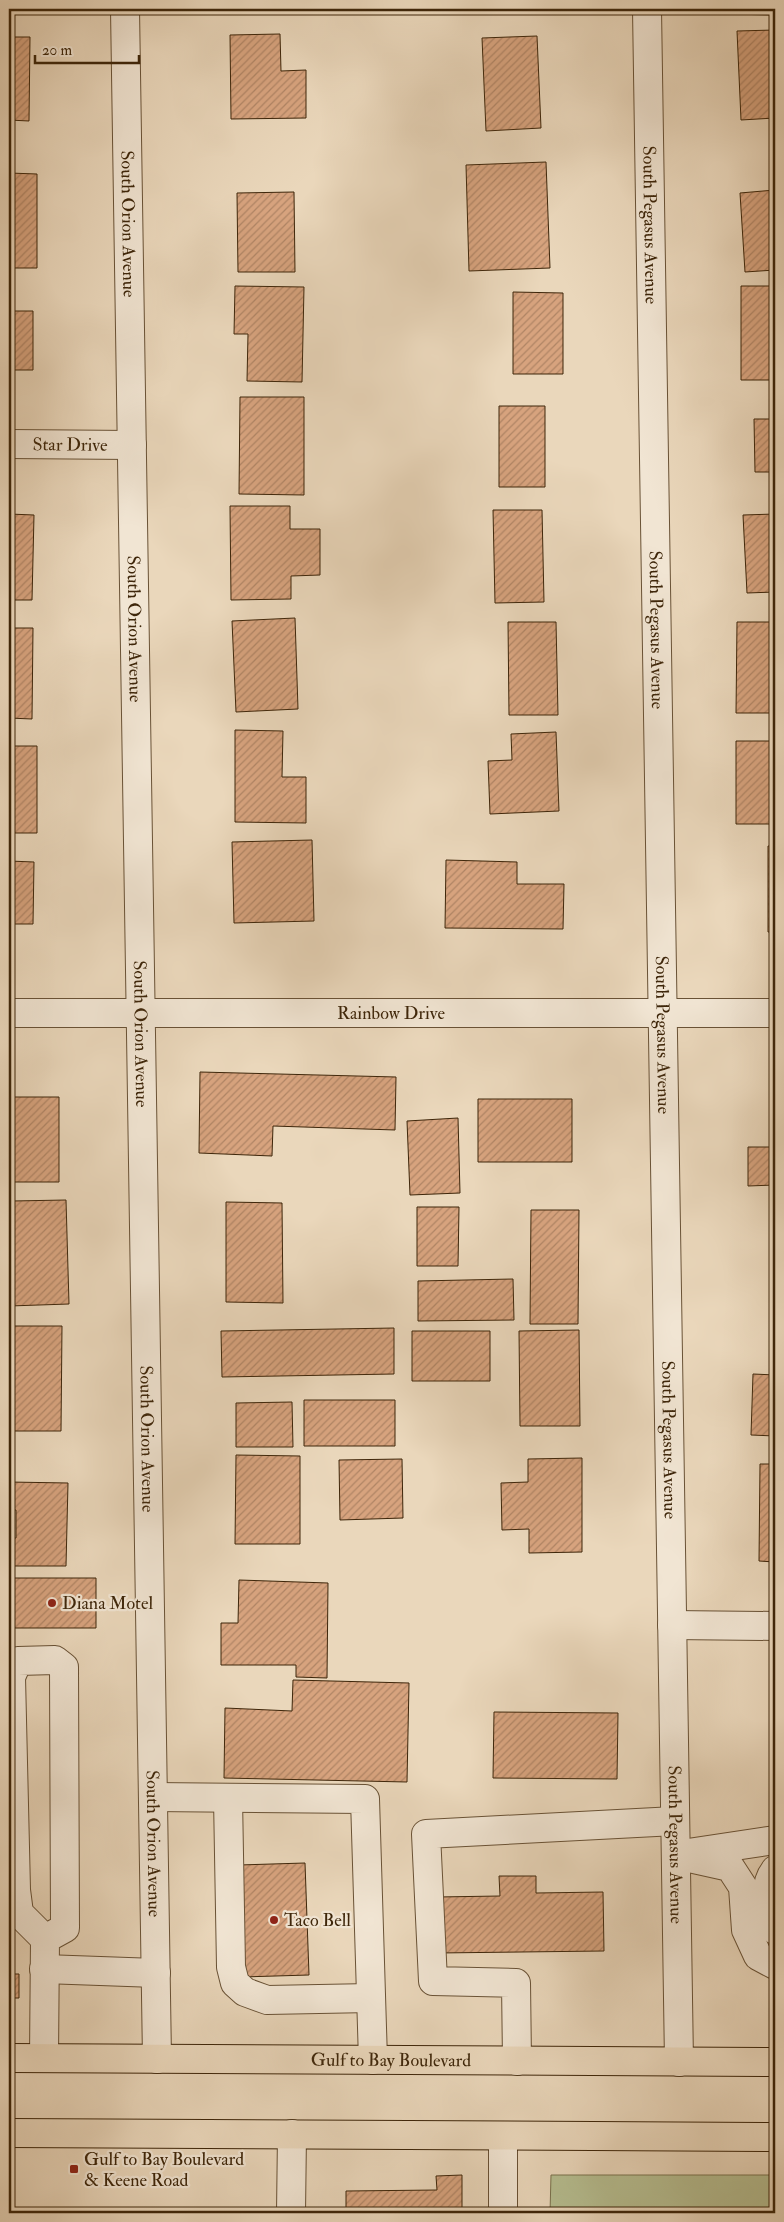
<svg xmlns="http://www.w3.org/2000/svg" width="784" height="2222" viewBox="0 0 784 2222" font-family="'IM FELL Double Pica',serif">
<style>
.grass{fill:#b6be91;stroke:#7a724e}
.building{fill:url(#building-hatch);stroke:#3e260a}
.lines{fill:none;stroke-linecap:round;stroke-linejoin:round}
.minor-casing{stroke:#695236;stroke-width:30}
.major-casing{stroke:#3e260a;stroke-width:30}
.minor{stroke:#f1e5d3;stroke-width:28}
.major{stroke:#ead7bb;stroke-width:28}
.poi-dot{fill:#8f2418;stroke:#f1e5d3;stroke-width:2}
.labels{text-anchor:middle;stroke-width:4.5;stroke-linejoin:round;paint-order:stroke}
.street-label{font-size:18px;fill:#3e260a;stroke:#f1e5d3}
.poi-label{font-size:18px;fill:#3e260a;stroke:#f1e5d3;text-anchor:start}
</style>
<defs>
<pattern id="building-hatch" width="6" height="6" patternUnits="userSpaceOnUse" patternTransform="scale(1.25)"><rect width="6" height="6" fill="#d7a37e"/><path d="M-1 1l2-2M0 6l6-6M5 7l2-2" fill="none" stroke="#b08565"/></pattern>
</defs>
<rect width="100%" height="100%" fill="#ead7bb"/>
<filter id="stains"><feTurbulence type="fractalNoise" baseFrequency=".004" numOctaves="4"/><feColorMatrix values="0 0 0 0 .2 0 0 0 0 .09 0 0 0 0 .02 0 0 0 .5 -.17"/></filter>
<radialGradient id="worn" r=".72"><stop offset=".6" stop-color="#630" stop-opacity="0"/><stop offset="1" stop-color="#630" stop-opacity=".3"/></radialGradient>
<path class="grass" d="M551,2175H775V2213H550Z"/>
<path class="building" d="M727,9H775V15L727,14Z
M775,30V118L741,120L737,31Z
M280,34L281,71L306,70V118L231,119L230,35Z
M537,36L541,128L486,131L482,38Z
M9,37H30L29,121L9,120Z
M546,162L550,268L469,271L466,165Z
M9,173L37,174V268H9Z
M775,190V270L745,272L740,193Z
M294,192L295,272H238L237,193Z
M235,286L304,287L302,382L247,381L248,334H234Z
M741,286H775V380H741Z
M513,292L563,293V374H513Z
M9,311H33V370H9Z
M240,397H304V495L239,494Z
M499,406H545V487H499Z
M754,419H775V472H755Z
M230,506H290V529H320V575L291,576V599L231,600Z
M493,510H542L544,602L495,603Z
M9,514L34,515L32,600H9Z
M775,514V592L747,593L743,515Z
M295,618L298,709L236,712L232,621Z
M508,622H556L558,715H509Z
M737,622H775V713H736Z
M9,628H33L32,719L9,718Z
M235,730L283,731L282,777H306V823L235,822Z
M556,732L559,811L490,814L488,761L512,760L511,734Z
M736,741H775V824H736Z
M9,746H37V833H9Z
M312,840L314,921L234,923L232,842Z
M768,846H775V932H768Z
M446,860L517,862V884H564L563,929L445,928Z
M9,861L34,862L33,924H9Z
M200,1072L396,1077L395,1130L273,1126L272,1156L199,1153Z
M9,1097H59V1182H9Z
M478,1099H572V1162H478Z
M458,1118L460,1193L410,1195L407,1121Z
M748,1147H775V1185L748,1186Z
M66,1200L69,1304L9,1306V1227H13L12,1201Z
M226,1202L282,1203L283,1303L226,1302Z
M417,1207H459L458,1266H417Z
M531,1210H579L578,1324H530Z
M513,1279L514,1320L418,1321V1281Z
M9,1326H62L61,1431H9Z
M394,1328V1374L222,1377L221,1331Z
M579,1330L580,1426H520L519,1331Z
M412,1331H490V1381H412Z
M753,1374L775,1375V1436L751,1435Z
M304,1400H395V1446H304Z
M292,1402L293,1447H236V1403Z
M236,1455L300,1456V1544H235Z
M582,1458V1552L529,1553V1529L502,1530L501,1483L528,1482V1459Z
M402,1459L403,1518L340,1520L339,1460Z
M760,1464H775V1562L759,1561Z
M9,1482L68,1483L66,1566H9V1538H16V1510H9Z
M9,1578H96V1628H9Z
M239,1580L328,1583L327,1678L296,1677V1665H221V1623H238Z
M293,1680L409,1683L407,1782L224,1778L225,1708L292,1711Z
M494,1712L618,1713L617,1779L493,1778Z
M305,1863L309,1975L242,1977L239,1865Z
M499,1876H536V1893L603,1892L604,1951L438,1953L437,1897L500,1896Z
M9,1974H19V1998H9Z
M462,2175V2213H346V2191L437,2190L436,2176Z"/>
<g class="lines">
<g class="minor-casing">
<g id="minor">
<path id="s1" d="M125,9L157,2059"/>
<path id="s2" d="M647,9L679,2062"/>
<path id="s3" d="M9,444L132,445"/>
<path id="s4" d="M9,1013H775"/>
<path d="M672,1625L775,1626"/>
<path d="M153,1797L365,1799L373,2060"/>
<path d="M228,1798L231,1967L235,1983L245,1992L267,2000L371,1998"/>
<path d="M688,1853L775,1840"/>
<path d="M676,1855L730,1867L743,1887L746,1930L758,1956L775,1965"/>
<path d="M775,1870C762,1887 767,1913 775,1930"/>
<path d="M44,1969L156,1973"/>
<path d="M44,2058L45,1939L19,1913L16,1890L11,1677L18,1661L55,1660L64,1667L65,1928L45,1939"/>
<path d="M517,2061L516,1983L433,1981L426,1834L675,1821"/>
<path d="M291,2213L292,2134"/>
<path d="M503,2213V2136"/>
</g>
</g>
<g class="major-casing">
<g id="major">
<path id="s5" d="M9,2058L775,2062"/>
<path d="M9,2133L775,2137"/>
</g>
</g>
<use href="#minor" class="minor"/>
<use href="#major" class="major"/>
</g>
<g class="poi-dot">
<circle cx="52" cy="1603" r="5"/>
<circle cx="274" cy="1920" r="5"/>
<rect x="69" y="2164" width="10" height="10" rx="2.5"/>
</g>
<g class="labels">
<g class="street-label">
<text dy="6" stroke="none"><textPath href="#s1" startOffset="215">South Orion Avenue</textPath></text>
<text dy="6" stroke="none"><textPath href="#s2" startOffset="216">South Pegasus Avenue</textPath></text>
<text dy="6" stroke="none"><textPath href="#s3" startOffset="61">Star Drive</textPath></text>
<text dy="6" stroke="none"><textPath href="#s1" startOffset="620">South Orion Avenue</textPath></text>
<text dy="6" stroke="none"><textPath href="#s2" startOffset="621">South Pegasus Avenue</textPath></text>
<text dy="6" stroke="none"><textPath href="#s4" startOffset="382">Rainbow Drive</textPath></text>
<text dy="6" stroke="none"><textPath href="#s1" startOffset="1025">South Orion Avenue</textPath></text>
<text dy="6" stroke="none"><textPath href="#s2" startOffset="1026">South Pegasus Avenue</textPath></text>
<text dy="6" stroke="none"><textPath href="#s1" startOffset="1430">South Orion Avenue</textPath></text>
<text dy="6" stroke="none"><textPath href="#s2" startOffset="1431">South Pegasus Avenue</textPath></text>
<text dy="6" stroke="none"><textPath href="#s1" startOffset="1835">South Orion Avenue</textPath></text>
<text dy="6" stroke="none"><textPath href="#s2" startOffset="1836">South Pegasus Avenue</textPath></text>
<text dy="6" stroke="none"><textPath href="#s5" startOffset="382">Gulf to Bay Boulevard</textPath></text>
</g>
<g class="poi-label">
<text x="62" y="1609">Diana Motel</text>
<text x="284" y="1926">Taco Bell</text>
<text x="84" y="2165">Gulf to Bay Boulevard<tspan x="84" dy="21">&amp; Keene Road</tspan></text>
</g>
</g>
<rect width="784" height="2222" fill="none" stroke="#ead7bb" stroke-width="30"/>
<rect x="10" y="10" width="764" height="2202" fill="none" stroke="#3e260a" stroke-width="2.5"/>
<rect x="15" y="15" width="754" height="2192" fill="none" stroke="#3e260a"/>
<path d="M35 55v8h104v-8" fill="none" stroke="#3e260a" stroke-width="2.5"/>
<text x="42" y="55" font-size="15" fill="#3e260a" stroke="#f1e5d3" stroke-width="4" paint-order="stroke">20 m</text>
<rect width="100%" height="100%" filter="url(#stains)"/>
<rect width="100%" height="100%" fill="url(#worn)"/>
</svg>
